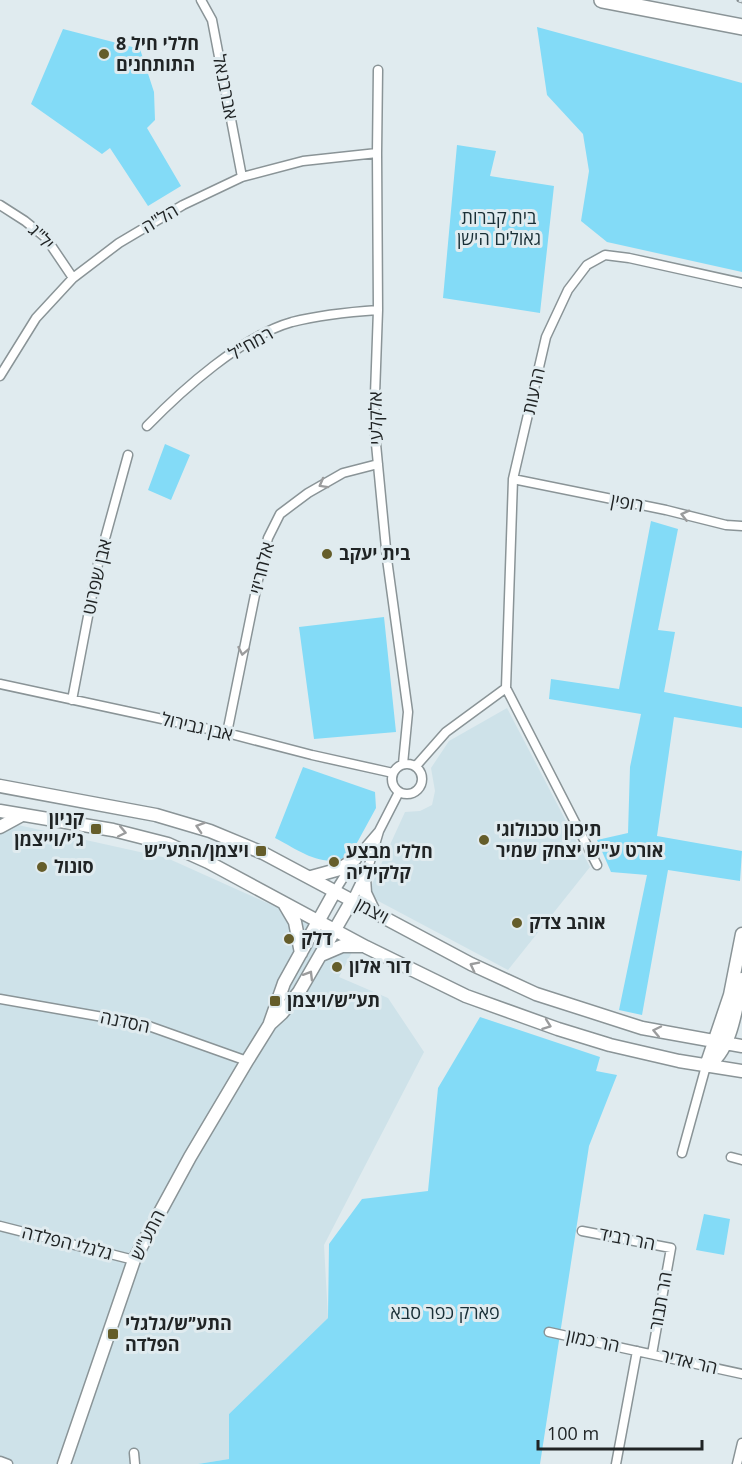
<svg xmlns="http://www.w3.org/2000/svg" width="742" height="1464" viewBox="0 0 742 1464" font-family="'Open Sans',Heebo,sans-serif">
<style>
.built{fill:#cee2e9}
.green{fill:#83dbf7}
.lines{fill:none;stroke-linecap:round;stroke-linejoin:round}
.street-casing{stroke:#8a9497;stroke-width:11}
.secondary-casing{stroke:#8a9497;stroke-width:15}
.highway-casing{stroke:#8a9497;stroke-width:18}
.street{stroke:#fff;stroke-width:8}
.secondary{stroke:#fff;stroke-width:12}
.highway{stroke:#fff;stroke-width:15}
.rail-casing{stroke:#838b8e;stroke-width:5}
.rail{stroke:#e0ebef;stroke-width:3;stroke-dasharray:9;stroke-linecap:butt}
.oneway{stroke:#9b9c9d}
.poi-dot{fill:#655d2a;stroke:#e0ebef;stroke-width:2}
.labels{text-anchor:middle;stroke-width:6;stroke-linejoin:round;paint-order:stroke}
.poi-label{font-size:18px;font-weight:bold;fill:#202425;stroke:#e0ebef;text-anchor:start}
.street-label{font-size:18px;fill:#202425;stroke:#e0ebef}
.park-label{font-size:18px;fill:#192f36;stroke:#e0ebef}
</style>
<rect width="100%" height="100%" fill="#e0ebef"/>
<path class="built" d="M507,708L590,867L508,970L367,895L405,812L420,811L432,805L435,791L431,768L449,741Z
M0,821L167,858L294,915L352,952L339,977L388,998L424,1052L324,1245L328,1318L229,1414V1459L198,1464H0Z"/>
<path class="green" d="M537,27L742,83V272L607,242L581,221L589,171L583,134L547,95Z
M63,29L140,49L154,92L155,120L147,128L181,186L148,206L110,148L102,154L31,104Z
M457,145L496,151L490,176L554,186L540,313L443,298Z
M165,444L190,455L171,500L148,490Z
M651,521L678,529L658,630L675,632L664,692L742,707V728L674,717L657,836L742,851L740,881L668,870L642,1015L619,1010L647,875L611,872L597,840L628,833L630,767L641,714L549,699L551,679L619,689Z
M384,617L396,732L314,739L299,627Z
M303,767L375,792L376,808L352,852C329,874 297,849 275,838Z
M480,1017L600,1057L596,1071L617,1075L589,1146L540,1464H198L229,1459V1414L328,1318L329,1244L362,1199L428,1191L438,1088Z
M704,1214L730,1219L724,1255L696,1250Z"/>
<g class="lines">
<g class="street-casing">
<path id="street" d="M201,0L212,20L242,177
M378,70L377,153L378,310L374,423L387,559L408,712L403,764
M0,205L25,221L46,238L73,278
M0,376L36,318L73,278L119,243L183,205L242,177L303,161L377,153
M147,426C182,390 242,336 292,322C320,315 349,312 378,310
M513,479L666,510L726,525L742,526
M0,684L227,733L312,755L393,773
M506,688L597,865
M72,700L98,564L128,455
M227,733L258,580L268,538L280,514L308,493L343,473L378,464
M392 779a15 15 0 1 1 30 0a15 15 0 1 1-30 0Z
M416,766L446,732L506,688L513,479L546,337L568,290L587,265L605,255L629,258L742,283
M335,891L355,859L379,831
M352,900L369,865L379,831L399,792
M0,999L143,1024L247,1061
M682,1153L706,1066
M731,1157L742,1160
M0,1226L134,1260
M582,1231L671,1248L652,1354
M549,1332L742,1374
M134,1453L135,1464
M0,1461L8,1464
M616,1464L637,1351
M737,1464L742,1443"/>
</g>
<g class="secondary-casing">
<path id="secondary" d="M0,786L156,815L210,831L263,853L471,964L536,994L642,1028L742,1046
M0,811L113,830L168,844L208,862L366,947L466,996L558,1029L610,1045L679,1061L742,1071
M0,827L22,815
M311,877L340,869L355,859
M364,878L365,893L374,912
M285,905L295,922L301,953
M321,955L342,946H362
M270,1023L284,983L335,891
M707,1065C731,1054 737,1003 742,979
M706,1066L730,995L742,934
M64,1464L134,1260L190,1157L247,1061L270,1024L282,1013L299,992L352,900"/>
</g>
<g class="highway-casing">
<path id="highway" d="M602,0L742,27"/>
</g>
<use href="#street" class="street"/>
<use href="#secondary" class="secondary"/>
<use href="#highway" class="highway"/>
<g class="rail-casing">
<path id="rail" d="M739,0L742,1"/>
</g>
<use href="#rail" class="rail"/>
</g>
<defs><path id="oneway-chevron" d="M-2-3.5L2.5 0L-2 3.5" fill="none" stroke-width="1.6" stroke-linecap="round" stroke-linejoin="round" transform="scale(1.5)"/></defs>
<g class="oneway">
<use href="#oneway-chevron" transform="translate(323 484) rotate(151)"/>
<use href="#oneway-chevron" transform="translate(685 515) rotate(-166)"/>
<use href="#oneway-chevron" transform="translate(243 651) rotate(101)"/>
<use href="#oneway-chevron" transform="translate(200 827) rotate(-162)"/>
<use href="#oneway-chevron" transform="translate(122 832) rotate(12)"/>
<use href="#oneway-chevron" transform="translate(474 966) rotate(-153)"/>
<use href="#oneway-chevron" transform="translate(309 975) rotate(-59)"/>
<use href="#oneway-chevron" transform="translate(547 1025) rotate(20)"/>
<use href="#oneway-chevron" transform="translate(657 1031) rotate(-168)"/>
</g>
<g class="poi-dot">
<circle cx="104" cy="54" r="6"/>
<circle cx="327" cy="554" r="6"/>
<rect x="90" y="823" width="12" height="12" rx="3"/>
<circle cx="484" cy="840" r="6"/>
<rect x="255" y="845" width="12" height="12" rx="3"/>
<circle cx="334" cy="862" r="6"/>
<circle cx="42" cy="867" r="6"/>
<circle cx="517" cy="923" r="6"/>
<circle cx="289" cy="939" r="6"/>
<circle cx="337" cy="967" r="6"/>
<rect x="269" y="995" width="12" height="12" rx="3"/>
<rect x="107" y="1328" width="12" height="12" rx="3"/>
</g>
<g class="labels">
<g class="poi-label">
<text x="116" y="50">8 חללי חיל<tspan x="116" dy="21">התותחנים</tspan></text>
<text x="339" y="560">בית יעקב</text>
<text x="84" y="825" text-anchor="end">קניון<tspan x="84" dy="21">ג׳י/וייצמן</tspan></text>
<text x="496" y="836">תיכון טכנולוגי<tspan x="496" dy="21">אורט ע"ש יצחק שמיר</tspan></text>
<text x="249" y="857" text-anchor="end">ויצמן/התע״ש</text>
<text x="346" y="858">חללי מבצע<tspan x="346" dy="21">קלקיליה</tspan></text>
<text x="54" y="873">סונול</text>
<text x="529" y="929">אוהב צדק</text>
<text x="301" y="945">דלק</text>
<text x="349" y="973">דור אלון</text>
<text x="287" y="1007">תע״ש/ויצמן</text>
<text x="125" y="1330">התע״ש/גלגלי<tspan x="125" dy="21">הפלדה</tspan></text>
</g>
<g class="street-label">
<text transform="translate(225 87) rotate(79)" y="6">אברבנאל</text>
<text transform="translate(160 219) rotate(-31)" y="6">הל"ה</text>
<text transform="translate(41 237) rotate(46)" y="6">יל"ג</text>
<text transform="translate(251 344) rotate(-30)" y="6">רמח"ל</text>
<text transform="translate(534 391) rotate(-77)" y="6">הרעות</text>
<text transform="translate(376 418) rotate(-91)" y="6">אלקלעי</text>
<text transform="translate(627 503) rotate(11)" y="6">רופין</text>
<text transform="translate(262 568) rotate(-76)" y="6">אלחריזי</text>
<text transform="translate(97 577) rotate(-77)" y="6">אבן שפרוט</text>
<text transform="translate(197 727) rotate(13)" y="6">אבן גבירול</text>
<text transform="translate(372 911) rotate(28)" y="6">ויצמן</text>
<text transform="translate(125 1022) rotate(12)" y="6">הסדנה</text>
<text transform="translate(148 1235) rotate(-63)" y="6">התע"ש</text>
<text transform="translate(627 1239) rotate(11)" y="6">הר רביד</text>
<text transform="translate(67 1243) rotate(14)" y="6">גלגלי הפלדה</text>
<text transform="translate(661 1301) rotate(-80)" y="6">הר תבור</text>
<text transform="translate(593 1341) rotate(12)" y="6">הר כמון</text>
<text transform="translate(689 1362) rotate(13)" y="6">הר אדיר</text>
</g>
<g class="park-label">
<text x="499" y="224">בית קברות<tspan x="499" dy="21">גאולים הישן</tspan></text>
<text x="445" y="1319">פארק כפר סבא</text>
</g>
</g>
<path d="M538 1440v9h164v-9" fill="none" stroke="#202425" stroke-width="3"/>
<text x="547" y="1440" font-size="18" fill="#202425" stroke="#e0ebef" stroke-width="4.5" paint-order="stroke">100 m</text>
</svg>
